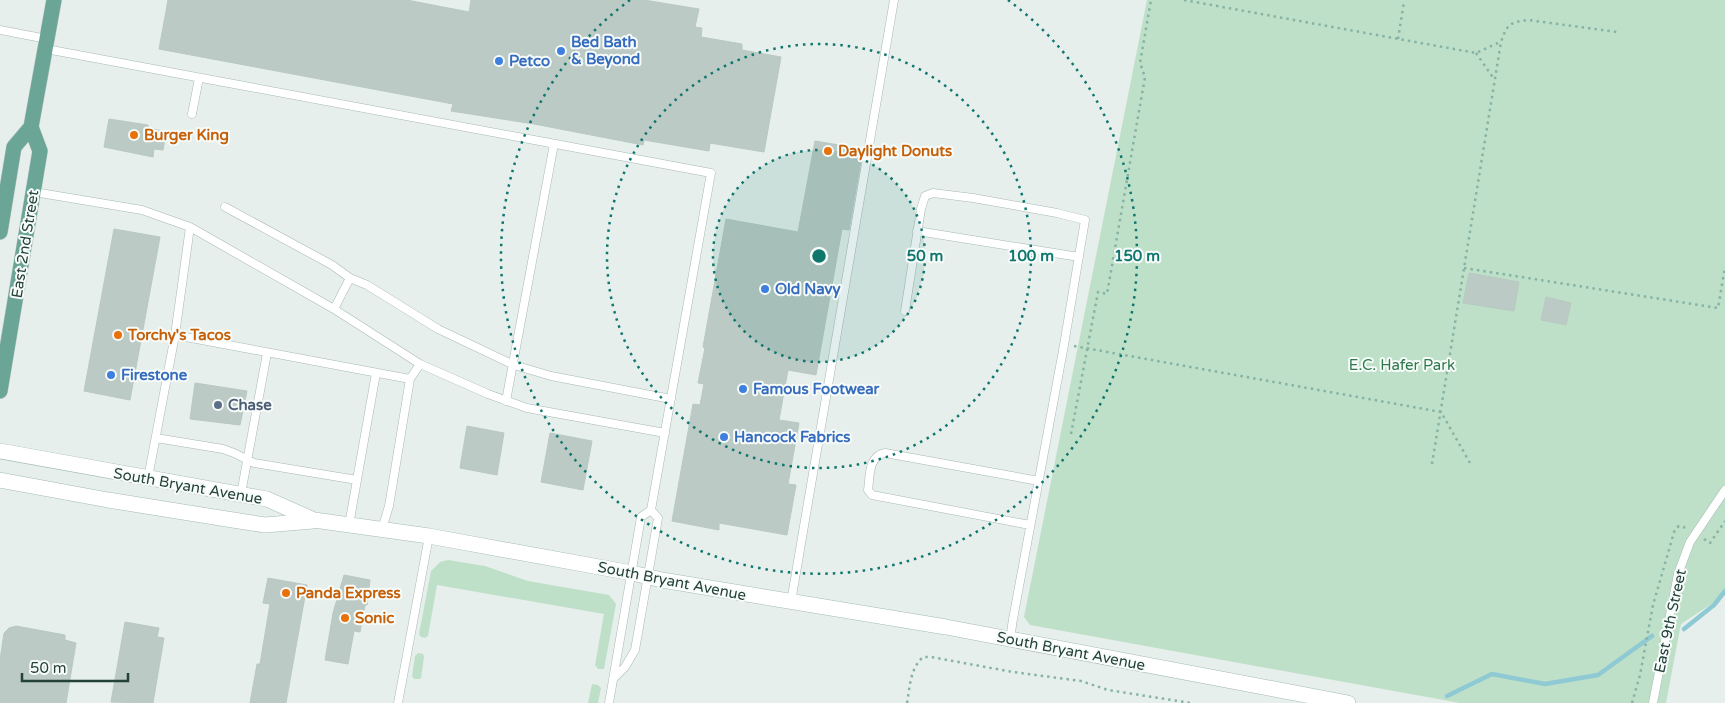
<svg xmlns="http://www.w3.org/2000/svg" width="1725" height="703" viewBox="0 0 1725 703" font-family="'Varela Round',sans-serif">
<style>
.green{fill:#bfe0c8}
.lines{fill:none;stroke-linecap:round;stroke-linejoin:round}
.stream{stroke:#8ec9d4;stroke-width:4.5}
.building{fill:#bbcac4;stroke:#b8c9c2}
.lane-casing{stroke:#a8b8b2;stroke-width:9}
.secondary-casing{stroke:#a4bbb3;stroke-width:16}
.primary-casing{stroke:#c2cac8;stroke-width:16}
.path{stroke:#86b3a5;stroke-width:2.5;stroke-dasharray:2.5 4;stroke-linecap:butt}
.lane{stroke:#fff;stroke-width:8}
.secondary{stroke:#fff;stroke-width:15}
.primary{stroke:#6aa596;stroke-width:15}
.ring{fill:none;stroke:#0f766e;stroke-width:2.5;stroke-dasharray:2.5 5}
.shop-dot{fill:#3f7fe0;stroke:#f7fbf9;stroke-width:2}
.food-dot{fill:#e8710a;stroke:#f7fbf9;stroke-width:2}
.service-dot{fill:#5c6f8a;stroke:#f7fbf9;stroke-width:2}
.labels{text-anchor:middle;stroke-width:4;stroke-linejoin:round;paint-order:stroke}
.shop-label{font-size:15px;font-weight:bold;fill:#366cbe;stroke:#f7fbf9;text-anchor:start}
.food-label{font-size:15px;font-weight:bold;fill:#c56008;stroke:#f7fbf9;text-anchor:start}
.street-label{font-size:15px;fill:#24423a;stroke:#f7fbf9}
.park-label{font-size:15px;fill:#2d7a4b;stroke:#f7fbf9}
.service-label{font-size:15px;font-weight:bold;fill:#4e5e75;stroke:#f7fbf9;text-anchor:start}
.centre{fill:#0f766e;stroke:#f7fbf9;stroke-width:2.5}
.ring-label{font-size:15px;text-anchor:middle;font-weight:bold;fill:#0f766e;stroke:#f7fbf9;stroke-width:4;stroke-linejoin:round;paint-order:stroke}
</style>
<rect width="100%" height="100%" fill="#e6efeb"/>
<path class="green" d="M1147,0H1725V595L1681,624L1666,703H1460L1030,625L1024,617Z
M448,560L485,566L528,581L609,595L616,604L604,669H598L595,665L604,614L437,585L428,636L425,638L421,637L419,634L431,571L440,562Z
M418,653L423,654L424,657L421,678L419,679H414L412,676L415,656Z
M592,684L598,685L601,688L598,703H588Z"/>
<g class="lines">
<path class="stream" d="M1684,629L1714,605L1725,591
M1447,696L1492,674L1545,684L1598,675L1652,636"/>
</g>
<path class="building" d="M168,0H407L469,12L471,0H644L699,9L695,27L702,28L701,37L742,44V50L781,57L764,152L710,143L709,151L644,140L643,145L534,124L451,111L453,104L159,49Z
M109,119L148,125V128L162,131L161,138L165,139L163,150L154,149L153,157L104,147Z
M815,141L863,149L849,230L842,229L816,375L788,370L779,420L799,423L788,484L796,485L787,535L719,523V530L672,521L693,404L700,405L704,384L698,383L705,348L703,347L726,219L798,232Z
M114,229L160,237L130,400L84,391Z
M1469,273L1519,282L1514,311L1463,303Z
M1546,297L1571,303L1566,325L1541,320Z
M195,383L247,391L240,425L190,419Z
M467,426L504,433L497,475L460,468Z
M550,433L592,441L583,490L541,482Z
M344,575L370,580L367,605H365L360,632L354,631L348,664L325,660L333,613Z
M268,578L307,585L286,703H250L257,664H260L270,604L263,603Z
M125,622L159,628L157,637L164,638L153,703L111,702Z
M16,626L65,635V640L76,643L66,703H0V660L4,633L9,628Z"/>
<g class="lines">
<g class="lane-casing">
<path id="lane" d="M0,30L47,39
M46,49L711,173L651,510L641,517L609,703
M192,114L199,78
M34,192L142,210L190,227L334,309L420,364L488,394L527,408L665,433
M225,207L332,265L350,278L367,285L438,329L514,365L551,376L671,399
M190,227L175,335L410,379
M917,231L1079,257
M334,309L350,278
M905,311L921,209L925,196L933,193L973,198L1057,213L1085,220L1064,345L1013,619L1010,639
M506,401L554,144
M156,438L223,449L234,453L254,463L357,480
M148,478L175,335
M241,494L267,353
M349,525L376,373
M1030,525L872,495L868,490C870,477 868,456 885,453L1039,481
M382,529L389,506L410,379L420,364
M791,602L894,0
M613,679L625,667L635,650L658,518L651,510
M398,703L429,536
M1653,703L1678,574L1690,542L1725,490"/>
</g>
<g class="secondary-casing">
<path id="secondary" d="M0,451L267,499L314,520L429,536L632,573L662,580L946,627L1348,703
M0,480L108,500L233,520L265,525L313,521"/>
</g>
<g class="primary-casing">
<path id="primary" d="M0,232L14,147L31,127L54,0
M0,391L40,151L31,127"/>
</g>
<path class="path" d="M1184,0L1476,53L1500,42
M1398,39L1404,2
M1476,53L1494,79
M1464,268L1718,308L1725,267
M1074,346L1441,412L1470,463
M1071,434L1098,292L1107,294L1145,77L1140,63L1151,0
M1432,464L1501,42C1507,25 1509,22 1528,20L1617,32
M1704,539L1710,543L1725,521
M907,703C910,686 910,669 923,657H931L1013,672L1081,681L1108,690L1191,703
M1632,703L1640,675L1653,605L1675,529L1679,526L1687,528"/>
<use href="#lane" class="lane"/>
<use href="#secondary" class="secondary"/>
<use href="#primary" class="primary"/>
</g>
<circle cx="819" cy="256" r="106" fill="#0f766e" fill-opacity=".12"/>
<g class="ring">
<circle cx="819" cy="256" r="106"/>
<circle cx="819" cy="256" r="212"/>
<path d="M1008 0A318 318 0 1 1 630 0"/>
</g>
<g class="shop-dot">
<circle cx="561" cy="51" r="5"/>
<circle cx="499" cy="61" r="5"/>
<circle cx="765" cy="289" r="5"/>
<circle cx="111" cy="375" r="5"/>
<circle cx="743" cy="389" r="5"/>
<circle cx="724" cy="437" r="5"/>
</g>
<g class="food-dot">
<circle cx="134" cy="135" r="5"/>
<circle cx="828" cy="151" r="5"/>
<circle cx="118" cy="335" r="5"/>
<circle cx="286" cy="593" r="5"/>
<circle cx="345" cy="618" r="5"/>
</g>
<circle class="service-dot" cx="218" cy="405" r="5"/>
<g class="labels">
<g class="shop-label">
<text x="571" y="47">Bed Bath<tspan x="571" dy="17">&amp; Beyond</tspan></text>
<text x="509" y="66">Petco</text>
<text x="775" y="294">Old Navy</text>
<text x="121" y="380">Firestone</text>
<text x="753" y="394">Famous Footwear</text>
<text x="734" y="442">Hancock Fabrics</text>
</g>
<g class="food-label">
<text x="144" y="140">Burger King</text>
<text x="838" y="156">Daylight Donuts</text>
<text x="128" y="340">Torchy's Tacos</text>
<text x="296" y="598">Panda Express</text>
<text x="355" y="623">Sonic</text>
</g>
<g class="street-label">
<text transform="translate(25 244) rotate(-81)" y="5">East 2nd Street</text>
<text transform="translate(188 486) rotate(10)" y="5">South Bryant Avenue</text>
<text transform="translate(672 581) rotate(11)" y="5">South Bryant Avenue</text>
<text transform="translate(1670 621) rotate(-78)" y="5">East 9th Street</text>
<text transform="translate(1071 651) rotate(11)" y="5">South Bryant Avenue</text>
</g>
<g class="park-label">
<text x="1402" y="370">E.C. Hafer Park</text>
</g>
<g class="service-label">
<text x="228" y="410">Chase</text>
</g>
</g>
<circle cx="819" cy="256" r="8" class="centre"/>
<g class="ring-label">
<text x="925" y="261">50 m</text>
<text x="1031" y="261">100 m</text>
<text x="1137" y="261">150 m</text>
</g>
<path d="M22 673v8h106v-8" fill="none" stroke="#24423a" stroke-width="2.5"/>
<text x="30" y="673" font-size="15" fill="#24423a" stroke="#f7fbf9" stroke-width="4" paint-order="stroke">50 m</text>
</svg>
